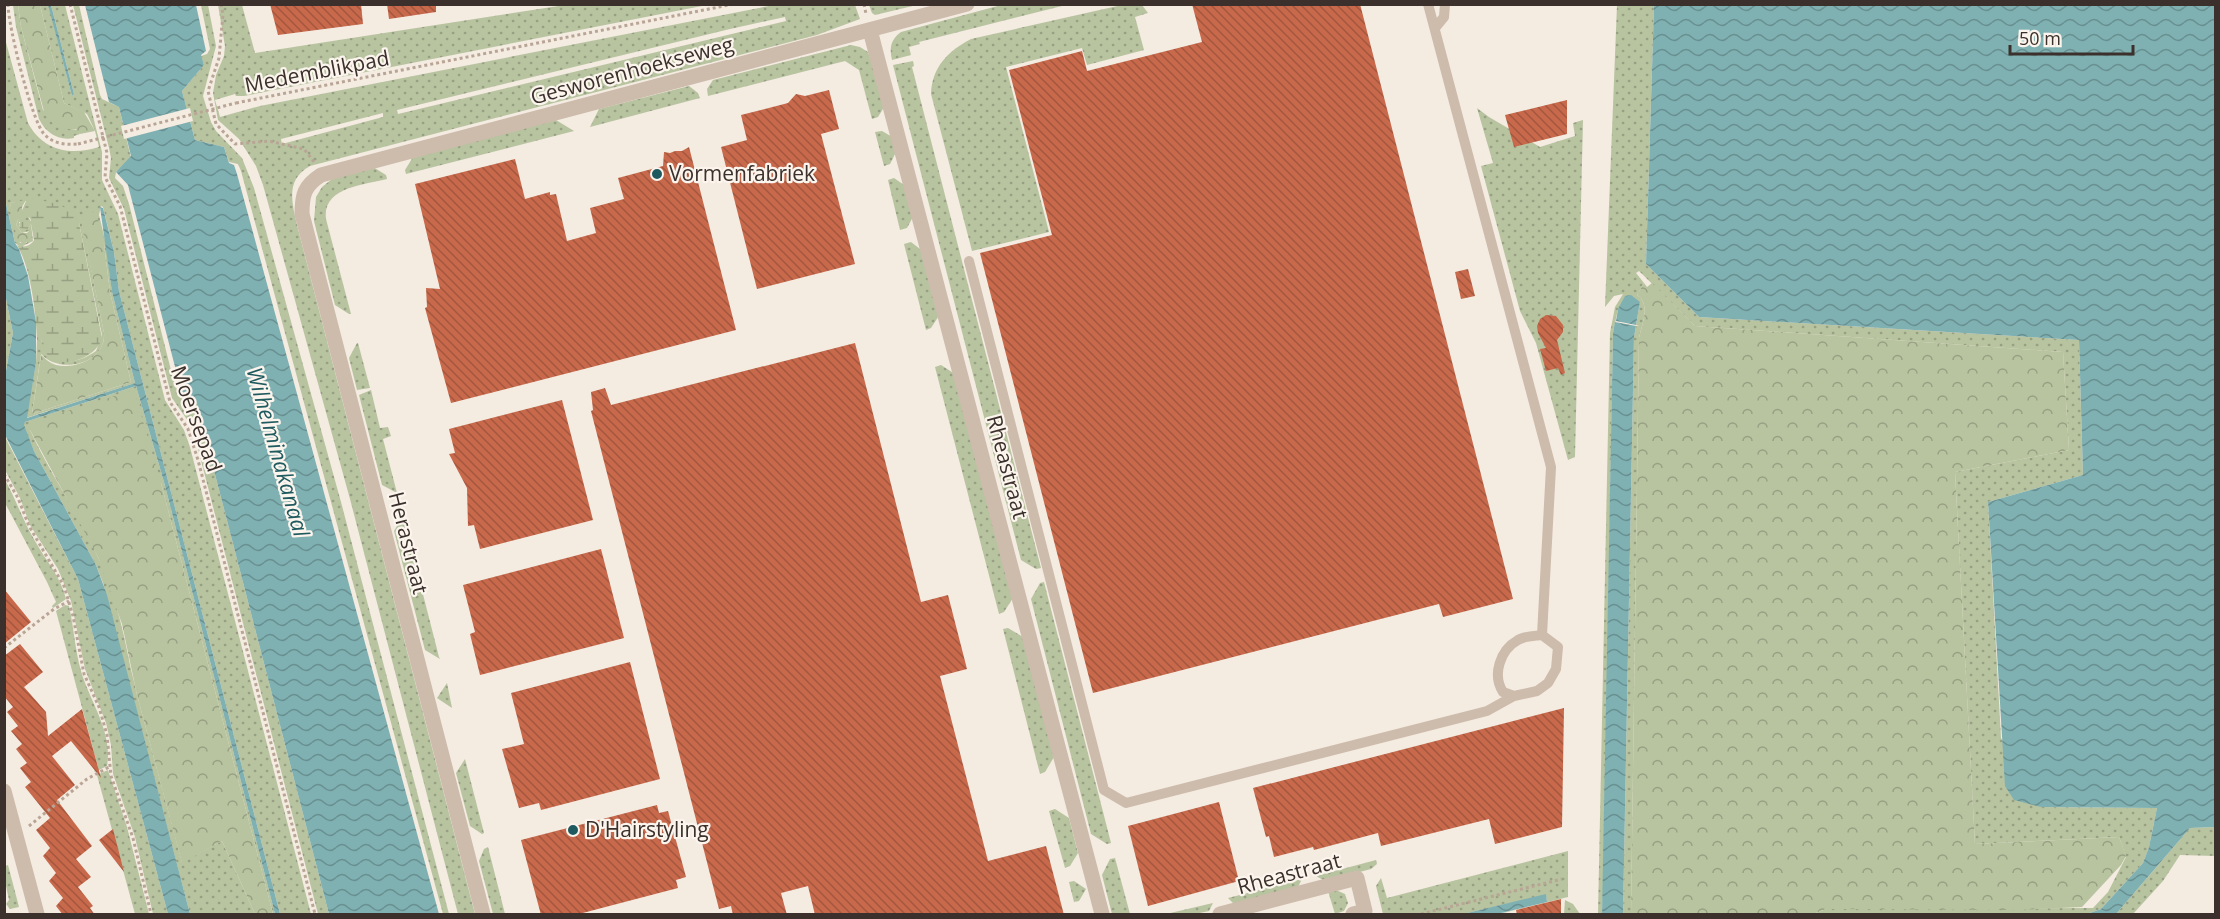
<svg xmlns="http://www.w3.org/2000/svg" width="2220" height="919" viewBox="0 0 2220 919" font-family="'Open Sans',sans-serif">
<style>
.grass{fill:url(#grass-dots);fill-rule:evenodd}
.forest{fill:url(#forest-crowns)}
.wetland{fill:url(#wetland-marsh)}
.water{fill:url(#water-waves)}
.pier{fill:#f4ebe1}
.building{fill:url(#building-back-hatch)}
.lines{fill:none;stroke-linecap:round;stroke-linejoin:round}
.path{stroke:#b9a596;stroke-width:3;stroke-dasharray:3 3;stroke-linecap:butt}
.lane{stroke:#cdbbac;stroke-width:10}
.street{stroke:#cdbbac;stroke-width:15}
.path-bridge{stroke:#b9a596;stroke-width:3;stroke-dasharray:3 3;stroke-linecap:butt}
.poi-dot{fill:#1f5a5e;stroke:#fbf5ee;stroke-width:2}
.labels{text-anchor:middle;stroke-width:4.5;stroke-linejoin:round;paint-order:stroke}
.street-label{font-size:21px;fill:#3b302b;stroke:#fbf5ee}
.poi-label{font-size:21px;fill:#3b302b;stroke:#fbf5ee;text-anchor:start}
.water-label{font-size:22px;font-style:italic;fill:#1f5a5e;stroke:#fbf5ee}
</style>
<defs>
<pattern id="grass-dots" width="8" height="8" patternUnits="userSpaceOnUse" patternTransform="scale(1.5)"><rect width="8" height="8" fill="#b8c4a0"/><path d="M2 2h.1M6 6h.1" fill="none" stroke="#97a083" stroke-width="1.8" stroke-linecap="round"/></pattern>
<pattern id="forest-crowns" width="20" height="18" patternUnits="userSpaceOnUse" patternTransform="scale(1.5)"><rect width="20" height="18" fill="#b8c4a0"/><path d="M2 6a3 3 0 1 1 6 0M12 15a3 3 0 1 1 6 0" fill="none" stroke="#97a083"/></pattern>
<pattern id="wetland-marsh" width="20" height="14" patternUnits="userSpaceOnUse" patternTransform="scale(1.5)"><rect width="20" height="14" fill="#b8c4a0"/><path d="M1 5h8M5 5V1M11 12h8M15 12V8" fill="none" stroke="#97a083"/></pattern>
<pattern id="water-waves" width="16" height="10" patternUnits="userSpaceOnUse" patternTransform="scale(1.5)"><rect width="16" height="10" fill="#7fb0b2"/><path d="M0 5q4-4 8 0t8 0" fill="none" stroke="#699091"/></pattern>
<pattern id="building-back-hatch" width="6" height="6" patternUnits="userSpaceOnUse" patternTransform="scale(1.5)"><rect width="6" height="6" fill="#c8694b"/><path d="M-1 5l2 2M0 0l6 6M5-1l2 2" fill="none" stroke="#a4573f"/></pattern>
</defs>
<rect width="100%" height="100%" fill="#f4ebe1"/>
<path class="grass" d="M1005,4L1066,5L919,42L920,44L909,47L911,55L892,60C889,48 891,39 901,32Z
M13,5H18L21,27L43,110L71,129L78,130L80,134L74,136V138C58,141 46,133 39,119L16,27Z
M40,5H48L49,7L72,96L74,94L51,5H65L102,152V180L118,214L165,400L184,430L190,447L311,914H280L119,291L114,252L103,207L101,206L99,215L106,244L112,292L135,383L26,418L36,363L37,340L41,339C49,367 75,366 96,351L102,335L79,223L28,216L31,222H19V226L28,229L31,224L33,241L21,247L15,243L4,195V35L28,123C43,151 71,156 99,147L95,131L87,114L64,103ZM26,201L16,225L22,233L29,231L27,243H20L10,203ZM81,218L104,244L110,292L131,382L32,414L41,354C60,375 106,364 104,333Z
M73,5H79L100,95L102,99L119,107L131,158L116,172L115,178L123,186L129,204L175,386L183,399L196,401L329,914H318L195,437L190,424L172,398L124,209L109,178L111,158L109,148Z
M201,5H208L216,46L203,96L211,122L216,131L242,158L254,188L341,502L449,914H443L241,171L238,164L229,162L224,147L195,140L182,91L204,65L201,56L207,54L210,49Z
M218,5H242L255,53L565,5H707L244,96H236L235,94L215,100L220,117L260,106L774,5H855L860,19L817,35L310,166C285,180 292,202 297,225L475,914H458L350,499L263,185L256,166L239,139L218,120L213,93L216,75L224,56L225,46ZM785,17L786,21L398,114L397,110L730,29ZM383,113V117L282,144L281,139Z
M869,5V4L917,5L875,15L872,13Z
M1122,5H1142L1148,13L1135,17L1144,50L1087,65L1082,48L1006,67L1049,232L972,251L931,94C932,67 948,51 971,39Z
M1617,5H1654L1646,264L1699,317L2079,340L2083,475L1988,502L2001,738L2041,807L2157,808L2149,847L2143,863L2101,909L2087,914L1826,913L1813,914L1826,909L2093,908L2108,892L2126,857L2119,837L1975,844L1955,472L2069,450L2063,352L1695,326L1639,271L1636,273L1644,283L1637,295C1651,304 1642,324 1639,338L1631,914H1623L1634,337L1636,326H1639L1636,325L1640,302L1618,309L1613,333L1604,874L1602,914H1598L1610,333L1615,307L1623,294L1614,296L1605,307Z
M851,45L860,47L868,52L886,104L878,117L872,119L859,70L845,61L708,96L707,89L713,80Z
M913,61L914,66L912,67L1041,568L1036,569L1021,560L893,65Z
M689,86L698,93L700,98L590,127L599,109Z
M1477,108L1489,117L1540,147L1575,136L1573,123L1583,120L1575,457L1568,460L1536,343L1520,311L1481,166L1493,163Z
M556,120L574,131L406,174L405,170L413,157Z
M882,131L894,138L897,150L890,164L884,166L875,132Z
M373,167L386,175L387,179C364,185 322,187 326,219L351,314H349L335,305L314,221L316,197L322,187L332,179Z
M894,178L907,187L914,215L907,228L900,230L888,180Z
M911,242L924,252L940,314L931,328L926,330L904,244Z
M5,294L13,333L5,376Z
M357,343H358L370,388L357,390L349,358Z
M941,365L955,374L1013,598L1004,612L999,614L935,367Z
M136,386L164,482L275,914H273L161,483L30,430C50,473 77,512 97,555C113,588 122,624 129,660C131,672 135,683 137,695L182,862L222,841L255,914H190L103,583L96,565L34,451L23,425L25,422Z
M371,390L380,428L388,427L391,436L383,439L397,493L382,485L359,395Z
M4,435L78,579L168,914H153L135,837L113,774L111,745L106,723L85,669L71,601L58,569L30,525L20,498L5,470Z
M4,478C16,499 23,521 35,541C46,561 61,577 66,599L53,608L52,606L56,602L47,582L5,503Z
M403,516L439,657L440,659L425,650L394,531Z
M1044,582L1111,843L1107,844L1091,834L1031,599L1040,583Z
M65,605L69,606C74,628 75,650 81,671C90,702 113,732 107,766L95,772L94,771L98,767L56,611Z
M1008,628L1023,637L1054,757L1045,772L1040,774L1003,629Z
M447,683L452,708L437,698Z
M465,759L484,833L482,834L470,826L456,773Z
M108,770L127,827L149,914H135L97,775Z
M1055,809L1069,818L1078,853L1070,866L1065,868L1049,811Z
M2215,827V856L2180,855L2163,881L2133,914H2116L2190,828Z
M488,847L505,914H493L479,861L484,849Z
M1568,851V897L1499,914H1497L1547,902L1546,895L1463,914H1383L1376,886L1381,878L1387,898Z
M1115,858L1130,914H1112L1102,875L1110,859Z
M1376,860L1377,864L1371,869L1325,881L1316,876Z
M8,865L19,907L10,909L6,904L9,900L5,881V866Z
M1302,879L1298,887L1234,904L1228,898Z
M1074,881L1086,889L1079,901L1074,902L1069,882Z
M1336,890L1345,894L1348,903L1344,911L1335,914L1328,891Z
M1565,900L1573,904L1580,914H1564Z
M1213,903L1209,911L1195,914H1166Z"/>
<path class="forest" d="M18,5H40L64,103L84,112L95,131L80,134L76,129C63,130 53,126 45,115L21,27Z
M26,200L22,207L23,216L18,220L16,225L22,233H27L30,230V241L23,244L17,240L10,203Z
M96,211L104,244L110,292L131,382L32,414L41,355C45,358 49,363 56,365C78,370 106,356 104,333L80,216Z
M1644,283L1647,287L1652,283L1695,326L2063,352L2069,450L1955,472L1975,844L2119,837L2126,856L2121,865L2082,907L2015,910L1826,909L1813,914H1631L1639,338C1642,324 1651,304 1637,295Z
M134,390L161,483L273,914H255L222,841L182,863L137,695L122,624L98,557L30,430L29,423Z"/>
<path class="wetland" d="M30,199C49,201 70,204 79,223L102,338C97,358 60,372 46,353C43,349 42,344 41,339L37,340C36,312 31,269 17,245C23,248 31,246 34,240L31,224L28,229L20,228L19,224L22,219L31,221L30,218L26,216L25,208Z"/>
<path class="water" d="M48,5H51L74,94L72,96Z
M85,5H196L206,51L201,55L204,65L182,91L195,140L224,147L229,163L234,165L237,174L439,914H329L196,401L183,394L180,386L130,193L128,185L116,172L131,156L119,107L109,102Z
M1654,5H2215V827L2190,828L2116,914H2087L2101,909L2143,863L2149,847L2157,808L2041,807L2014,800L2005,786L1988,502L2083,475L2079,340L1699,317L1646,264Z
M4,195L15,243L19,249L28,276L36,322V363L27,418L135,383L112,292L100,207L103,208L114,252L119,291L280,914H275L164,482L136,386L25,422L24,425L34,451L96,565L107,595L190,914H168L78,579L5,435V376L13,333L5,294Z
M1631,295L1640,302L1636,325L1616,321L1618,309L1625,296Z
M1615,322L1636,326L1634,337L1623,914H1602L1613,333Z
M1546,894L1547,902L1497,914H1463Z
M1826,913L2009,914H2035H1821Z"/>
<path class="pier" d="M190,108L193,121L124,139L121,126Z"/>
<path class="building" d="M270,4H361L363,24L278,35Z
M387,4H436V12L389,19Z
M1192,4H1360L1513,599L1443,617L1439,604L1093,693L980,253L1052,235L1009,70L1082,51L1087,71L1202,42Z
M829,90L839,129L821,134L855,264L757,289L721,147L747,140L741,115L788,103L796,94L805,96Z
M1567,100V134L1514,147L1505,115Z
M689,147L736,330L451,403L425,308L427,307L426,288L440,289L415,184L515,159L525,199L550,192V195L556,194L567,241L596,233L590,208L624,199L618,178L663,166L664,152L670,153L675,151H682Z
M1468,269L1475,296L1461,299L1455,272Z
M1546,315L1556,316L1563,325V332L1557,340L1565,373L1561,375L1558,368L1546,371L1540,349L1546,348L1538,333L1537,326L1540,319Z
M855,343L921,602L948,595L967,669L940,676L988,861L1046,846L1064,915H815L808,886L781,893L787,915H733L731,906L719,909L591,411L593,410L591,392L605,388L611,405Z
M562,400L593,520L480,549L474,525L468,526L467,488L449,454L455,453L449,429Z
M601,549L624,638L480,675L470,634L475,632L463,585Z
M4,589L31,622L4,644Z
M20,644L43,672L24,687L46,712L48,736L82,709L101,778L71,741L52,756L75,785L57,800L92,846L76,859L91,877L78,887L93,906L90,908L95,915H63L56,906L63,898L49,881L56,873L43,856L50,848L36,830L50,818L25,787L31,782L20,768L27,763L16,749L22,744L11,731L18,726L7,712L13,707L4,696V656Z
M630,662L660,779L541,810L539,803L519,808L502,749L524,744L511,693Z
M1564,708L1562,827L1495,844L1489,819L1381,846L1378,833L1314,850L1313,847L1274,857L1269,836L1266,837L1253,788Z
M1219,802L1239,881L1148,906L1128,826Z
M657,805L659,813L668,811L686,877L676,880L678,888L575,915H541L521,840Z
M113,829L124,872L99,840Z
M1561,899V915H1517L1516,910Z"/>
<g class="lines">
<path class="path" d="M8,4C8,25 31,119 44,134C53,144 66,145 78,144
M70,4L107,153L105,177L120,206L170,402L188,429L198,460L315,914
M221,4L223,14L219,58L208,91L216,124L235,144L269,141L304,149L315,163
M864,4L866,14
M236,103L734,4
M4,474L18,498L29,526L64,586L73,616L84,674L99,707L107,735L111,776L133,838L151,914
M4,648L54,609L69,601
M29,826L87,779L109,767
M1421,914L1562,879"/>
<path class="lane" d="M1428,4L1551,467L1542,635
M1435,28L1444,17L1445,4
M969,261L1104,790L1126,803L1487,711L1514,696L1537,691L1548,683L1556,669L1558,647L1542,635C1535,636 1524,636 1518,640C1500,650 1492,675 1503,692L1514,696"/>
<path class="street" d="M870,30L1102,914
M4,791L37,914
M483,914L302,214C302,195 304,186 321,175L967,4
M1220,914L1357,878L1365,911L1353,914"/>
<path class="path-bridge" d="M78,144L236,103"/>
</g>
<g class="poi-dot">
<circle cx="657" cy="174" r="6"/>
<circle cx="573" cy="830" r="6"/>
</g>
<g class="labels">
<g class="street-label">
<text transform="translate(632 71) rotate(-15)" y="7">Gesworenhoekseweg</text>
<text transform="translate(317 72) rotate(-11)" y="7">Medemblikpad</text>
<text transform="translate(196 419) rotate(70)" y="7">Moersepad</text>
<text transform="translate(1007 467) rotate(75)" y="7">Rheastraat</text>
<text transform="translate(408 543) rotate(76)" y="7">Herastraat</text>
<text transform="translate(1289 874) rotate(-15)" y="7">Rheastraat</text>
</g>
<g class="poi-label">
<text x="669" y="181">Vormenfabriek</text>
<text x="585" y="837">D'Hairstyling</text>
</g>
<g class="water-label">
<text transform="translate(278 452) rotate(74)" y="8">Wilhelminakanaal</text>
</g>
</g>
<rect width="2220" height="919" fill="none" stroke="#3b302b" stroke-width="12"/>
<path d="M2010 45v9h123v-9" fill="none" stroke="#3b302b" stroke-width="3"/>
<text x="2019" y="45" font-size="18" fill="#3b302b" stroke="#fbf5ee" stroke-width="4.5" paint-order="stroke">50 m</text>
</svg>
